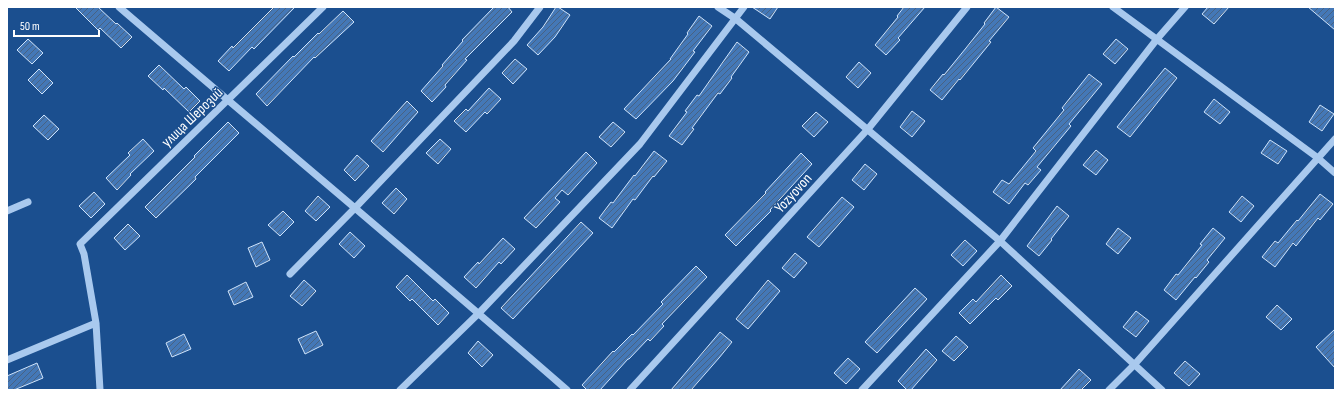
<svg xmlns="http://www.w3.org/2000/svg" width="1342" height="397" viewBox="0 0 1342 397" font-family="'Sofia Sans Condensed',sans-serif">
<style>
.building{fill:url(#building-hatch);stroke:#cfe3fa}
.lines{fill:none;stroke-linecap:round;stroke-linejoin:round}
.minor{stroke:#a9c9ee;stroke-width:7}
.labels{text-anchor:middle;stroke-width:3;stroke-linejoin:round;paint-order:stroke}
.street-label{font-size:15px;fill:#fff;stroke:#1b4f8f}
</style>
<defs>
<pattern id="building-hatch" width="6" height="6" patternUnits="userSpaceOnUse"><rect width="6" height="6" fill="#4478b7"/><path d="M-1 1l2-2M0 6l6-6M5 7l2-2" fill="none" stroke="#486282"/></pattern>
</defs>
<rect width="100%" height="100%" fill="#1b4f8f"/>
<path class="building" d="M75,7H98L116,24L117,23L132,37L121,48L100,28L98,30Z
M274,7H295L254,49L252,47L229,71L218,61L232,46L233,48Z
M494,7H508L512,12L465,59L467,60L445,85L446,87L432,102L421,91L443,66L442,65L463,41L462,40Z
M556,7H558L570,15L555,37L538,55L527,45L543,27Z
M752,7H778L770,19Z
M904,7H925L898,38L900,40L886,55L875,45L898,17L897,16Z
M996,7L1009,17L989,41L991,42L960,80L959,79L942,100L930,90L943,74L944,75L966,48L985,24L984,23Z
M1208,7H1229L1214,24L1202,14Z
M1308,7H1335V30Z
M343,11L354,22L315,58L314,57L267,106L256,94L293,56L294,57L318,33L319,34Z
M699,16L712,26L693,51L695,52L673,81L636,119L624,109L671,59H670L688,34L687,33Z
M28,39L43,53L32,64L17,50Z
M1116,39L1128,49L1115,64L1103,54Z
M737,42L749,52L731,77L732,78L720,94L718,93L692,128L694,129L682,145L669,136L687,112L685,111L697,95L699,96Z
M515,59L527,69L513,84L502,73Z
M859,62L871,73L858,88L846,77Z
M159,65L184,89L186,87L200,101L189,112L164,88L163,90L148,76Z
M1165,68L1177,78L1130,137L1117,127Z
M39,69L53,83L42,94L28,80Z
M1089,74L1102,84L1069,124L1071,126L1037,167L1041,170L1028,185L1025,183L1009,204L993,192L1002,180L1009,184L1036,151L1033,148L1064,110L1062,108Z
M489,88L501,99L487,114L485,112L466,132L454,121L466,109L468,111Z
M1214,99L1230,112L1220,124L1204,112Z
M407,101L418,112L383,152L371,141Z
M1320,105L1334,114L1322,131L1309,122Z
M912,111L925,121L912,137L900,127Z
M816,112L828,122L814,137L802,126Z
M44,115L59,129L48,140L33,126Z
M228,122L239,133L195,177L196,179L156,218L145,207L195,157L194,156Z
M613,122L625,132L611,147L599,137Z
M143,139L154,151L130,174L131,175L117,190L106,178L130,155L128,153Z
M440,139L451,149L438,164L426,153Z
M1270,140L1287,151L1278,164L1261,153Z
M1096,150L1108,160L1096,175L1083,165Z
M654,151L667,161L654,177L653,176L635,200L633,199L612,228L599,218L611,202L613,203L634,175L635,176Z
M586,152L597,163L568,195L562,190L555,198L560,202L536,228L524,218Z
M801,153L812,164L770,210L771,211L736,246L725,235L766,193L765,192Z
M357,155L369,166L355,181L344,170Z
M865,164L877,174L864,190L852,180Z
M396,188L407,199L394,214L382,203Z
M94,192L105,204L91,218L79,206Z
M1320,194L1333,204L1320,220L1318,218L1296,246L1293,243L1275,267L1262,257L1275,241L1278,243L1297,220L1298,221Z
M318,196L330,207L316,221L305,211Z
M1242,196L1254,206L1241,222L1229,212Z
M842,197L854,207L819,247L807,237Z
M1057,206L1069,216L1051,239L1052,240L1039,256L1027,246Z
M283,211L294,222L280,236L268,225Z
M581,222L593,233L513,319L501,308Z
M128,224L140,236L125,250L114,238Z
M1118,228L1131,238L1118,254L1106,244Z
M1213,228L1225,238L1207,260L1209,262L1196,278L1195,277L1176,300L1164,290L1176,274L1178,275L1202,245L1200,244Z
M350,232L365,246L354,258L339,244Z
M503,238L515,249L501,264L499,262L476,288L464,277L478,262L479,264Z
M965,240L977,251L963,266L951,255Z
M262,242L270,260L256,267L248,248Z
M795,253L807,263L794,278L782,268Z
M696,266L707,277L662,324L664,326L650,341L648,339L629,359H628L600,390H587L582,385L613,351L614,352L632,334L633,335L663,304L661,302Z
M407,275L433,301L435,299L449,313L438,325L412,299L410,301L396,287Z
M1001,275L1012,286L998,300L996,298L970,324L959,313L973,299L976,302Z
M304,280L316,291L302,306L290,296Z
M768,280L780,291L748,329L736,319Z
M246,282L253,297L234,305L228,291Z
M915,288L927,299L877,353L865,342Z
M1277,305L1292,319L1281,330L1266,317Z
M1136,311L1149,321L1136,337L1123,327Z
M1335,329V368L1316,347Z
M316,331L323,345L305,354L298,339Z
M720,332L732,342L719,358L691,390H671Z
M184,334L191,349L172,357L166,343Z
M956,336L968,347L954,361L942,351Z
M478,341L493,355L482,367L468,353Z
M926,349L937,360L911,390H907L898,381Z
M848,358L860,369L846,384L834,373Z
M1185,361L1200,374L1189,386L1174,373Z
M37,363L43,378L14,390H7V376Z
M1079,369L1091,380L1081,390H1060Z"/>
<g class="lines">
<path class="minor" d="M119,7C268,135 419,261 567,390
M718,7L736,19L1000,241L1162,390
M1113,7L1318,158L1335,173
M7,211L28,202
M290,274L355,208L514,41L540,7
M7,360L96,323
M100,390L96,323L84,254L80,244L323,7
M400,390L479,313L640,144L744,7
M630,390L868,129L967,7
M862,390L1000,241L1157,39L1185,7
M1109,390L1134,365L1335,139"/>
</g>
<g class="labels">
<g class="street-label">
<text transform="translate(192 117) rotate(-44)" y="5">улица Шерозий</text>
<text transform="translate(793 193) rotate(-48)" y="5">Yozyovon</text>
</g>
</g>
<rect width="1342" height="397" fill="none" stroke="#ffffff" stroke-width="16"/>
<path d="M14 30v6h85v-6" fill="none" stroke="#ffffff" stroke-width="2"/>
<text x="20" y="30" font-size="12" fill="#ffffff" stroke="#1b4f8f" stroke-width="3" paint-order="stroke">50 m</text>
</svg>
